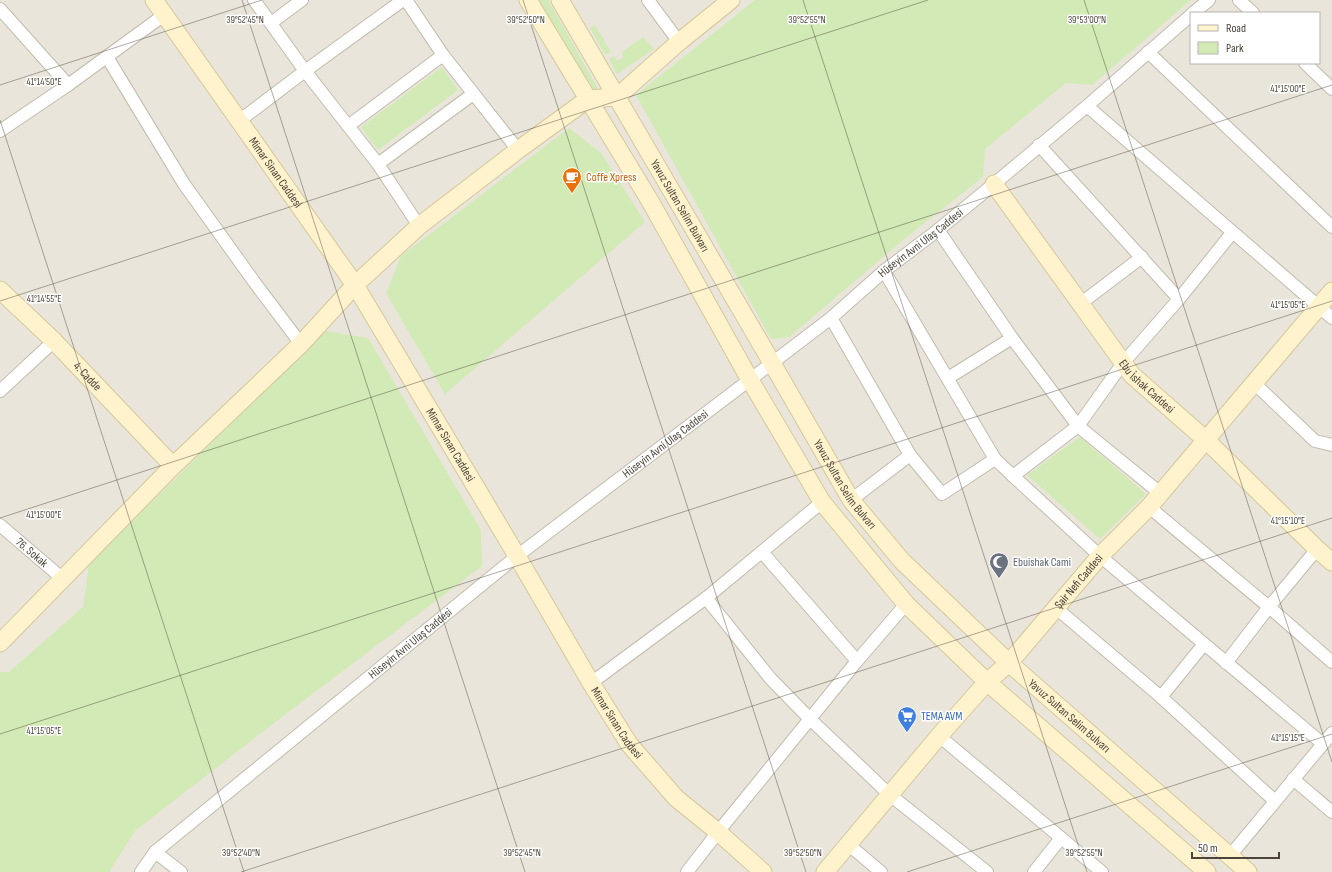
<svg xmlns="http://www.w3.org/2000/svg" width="1332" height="872" viewBox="0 0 1332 872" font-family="'Sofia Sans Condensed',sans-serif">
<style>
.residential{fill:#eae5da;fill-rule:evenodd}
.green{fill:#d2eab5}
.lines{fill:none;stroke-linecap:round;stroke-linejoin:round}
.street-casing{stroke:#c2bbae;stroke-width:14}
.secondary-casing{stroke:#d6c79b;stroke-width:19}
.street{stroke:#fff;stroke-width:12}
.secondary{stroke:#fff3cd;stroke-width:17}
.ticks{fill:none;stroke:#4b4439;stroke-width:1;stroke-opacity:0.45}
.labels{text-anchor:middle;stroke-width:3;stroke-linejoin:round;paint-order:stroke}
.street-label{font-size:12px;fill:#4b4439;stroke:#fff}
.food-label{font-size:12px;fill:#c56008;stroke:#fff;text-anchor:start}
.worship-label{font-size:12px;fill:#5b616d;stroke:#fff;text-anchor:start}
.shop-label{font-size:12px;fill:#366cbe;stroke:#fff;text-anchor:start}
.ticks-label{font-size:10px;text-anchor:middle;fill:#4b4439;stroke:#fff;stroke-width:3;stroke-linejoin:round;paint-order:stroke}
</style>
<rect width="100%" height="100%" fill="#f6f3ec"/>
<path class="residential" d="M0,0H1332V872H0ZM1191,13H1319V63H1191Z"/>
<path class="green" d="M539,0H548L598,89L592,94Z
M755,0H1191L1092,85L1066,83L985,149L983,177L908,236L789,337L771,339L636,95Z
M595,25L611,52L605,55L590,28Z
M643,37L654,49L617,74L609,59L614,56L617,61L622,58L623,59L622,52Z
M442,67L458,90L378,150L361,127Z
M569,128L601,153L645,222L445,394L386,293L401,256Z
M325,331L368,338L481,530L482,566L274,723L135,831L109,872H0V672H9L83,607L89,564Z
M1080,437L1146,494L1100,539L1027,475Z"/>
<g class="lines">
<g class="street-casing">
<g id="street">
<path d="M254,0L305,71L378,164L419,226"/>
<path d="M406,0L443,55L518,150"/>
<path d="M648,0L679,42"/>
<path d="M1239,0L1253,13"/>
<path d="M0,9L68,85"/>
<path d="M1193,13L1209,0"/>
<path d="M271,23L302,0"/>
<path d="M1148,52L1332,227"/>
<path d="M107,57L184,184L255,283L301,344"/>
<path d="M1305,63L1332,89"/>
<path d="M1087,106L1332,318"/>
<path d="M239,121L305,71L403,0"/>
<path d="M348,126L443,55"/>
<path d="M0,131L68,85L164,15"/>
<path d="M1039,145L1179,299"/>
<path d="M378,164L473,94"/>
<path d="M938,230L1012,338L1078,426L1123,363L1179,299L1232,233"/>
<path d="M884,271L995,459L1013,476L1078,426L1160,493"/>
<path d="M1080,304L1142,257"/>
<path d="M831,318L910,455L942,494L995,459"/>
<path d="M948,378L1012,338"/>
<path d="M1254,383L1315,441L1332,445"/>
<path d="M0,391L54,341"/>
<path d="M1013,476L1100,556L1323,744"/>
<path d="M851,500L910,455"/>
<path d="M1149,507L1269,607L1332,662"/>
<path id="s1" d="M0,525L63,579"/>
<path d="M762,552L857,661"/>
<path d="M706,598L770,678L810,719L890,795L987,872"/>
<path d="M1056,608L1161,697L1275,801"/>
<path d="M1226,663L1269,607L1317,549"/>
<path d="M591,683L706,598L822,502"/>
<path d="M1161,697L1204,644"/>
<path d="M939,736L1102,872"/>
<path d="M1293,779L1332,812"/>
<path d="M849,845L881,872"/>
<path d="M155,852L181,872"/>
<path d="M1229,857L1332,733"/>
<path id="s2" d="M141,872L155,852L517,556L772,363L831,318L884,271L938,230L994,184L1087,106L1191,15"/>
<path d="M687,872L718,832L857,661L906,604"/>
<path d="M1034,872L1061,838"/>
</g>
</g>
<g class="secondary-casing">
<g id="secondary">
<path id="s3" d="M154,0L355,285L517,556L591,683L629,744L676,798L718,832L763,872"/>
<path d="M528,0L650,201L750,380L822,502L906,604L987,682L1207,872"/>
<path id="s4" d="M560,0L772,363L851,500L902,561L1009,663L1248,872"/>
<path id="s5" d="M994,184L1132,375L1206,440L1317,549L1332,562"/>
<path id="s6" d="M0,290L54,341L173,466"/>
<path d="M0,643L173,466L301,344L355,285L419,226L518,150L588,99L617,97L679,42L731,0"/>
<path id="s7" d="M825,872L939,736L987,682L1009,663L1100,556L1149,507L1332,291"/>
</g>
</g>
<use href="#street" class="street"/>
<use href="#secondary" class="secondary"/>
</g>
<path class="ticks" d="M242,0L525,872M523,0L806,872M803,0L1087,872M1084,0L1332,762M0,85L262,0M0,120L244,872M0,301L928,0M0,518L1332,85M0,734L1332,301M241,872L1332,518M907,872L1332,734"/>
<defs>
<g id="cafe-pin" transform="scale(1)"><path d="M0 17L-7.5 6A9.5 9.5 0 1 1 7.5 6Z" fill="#e8710a" stroke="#fff"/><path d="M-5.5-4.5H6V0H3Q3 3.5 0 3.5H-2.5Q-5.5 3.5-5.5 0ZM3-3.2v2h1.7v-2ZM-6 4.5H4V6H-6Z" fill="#fff"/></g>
<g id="mosque-pin" transform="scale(1)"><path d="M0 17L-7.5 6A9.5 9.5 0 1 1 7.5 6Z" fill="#6b7280" stroke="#fff"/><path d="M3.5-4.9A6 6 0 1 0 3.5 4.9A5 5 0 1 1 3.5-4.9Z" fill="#fff"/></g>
<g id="supermarket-pin" transform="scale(1)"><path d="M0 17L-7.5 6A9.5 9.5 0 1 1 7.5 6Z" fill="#3f7fe0" stroke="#fff"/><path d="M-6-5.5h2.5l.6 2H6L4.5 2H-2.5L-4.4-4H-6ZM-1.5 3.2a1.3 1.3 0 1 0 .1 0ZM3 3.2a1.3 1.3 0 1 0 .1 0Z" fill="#fff"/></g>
</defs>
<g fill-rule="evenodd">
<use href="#cafe-pin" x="572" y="177"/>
<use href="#mosque-pin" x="999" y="562"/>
<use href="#supermarket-pin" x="907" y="716"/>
</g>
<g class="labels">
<g class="street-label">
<text dy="4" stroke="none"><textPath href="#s3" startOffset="211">Mimar Sinan Caddesi</textPath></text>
<text dy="4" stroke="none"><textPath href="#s4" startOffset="238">Yavuz Sultan Selim Bulvarı</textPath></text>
<text dy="4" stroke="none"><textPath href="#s2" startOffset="1003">Hüseyin Avni Ulaş Caddesi</textPath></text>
<text dy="4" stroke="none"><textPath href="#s6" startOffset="123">4. Cadde</textPath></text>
<text dy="4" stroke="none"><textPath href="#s5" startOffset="254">Ebu İshak Caddesi</textPath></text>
<text dy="4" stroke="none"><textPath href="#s2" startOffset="678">Hüseyin Avni Ulaş Caddesi</textPath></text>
<text dy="4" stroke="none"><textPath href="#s3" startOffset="535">Mimar Sinan Caddesi</textPath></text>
<text dy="4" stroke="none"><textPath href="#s4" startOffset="562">Yavuz Sultan Selim Bulvarı</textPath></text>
<text dy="4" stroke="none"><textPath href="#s1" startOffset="42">76. Sokak</textPath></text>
<text dy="4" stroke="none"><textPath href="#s7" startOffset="386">Şair Nefi Caddesi</textPath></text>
<text dy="4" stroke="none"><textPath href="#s2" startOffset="354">Hüseyin Avni Ulaş Caddesi</textPath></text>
<text dy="4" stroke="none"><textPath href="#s4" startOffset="886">Yavuz Sultan Selim Bulvarı</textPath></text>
<text dy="4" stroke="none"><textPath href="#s3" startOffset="859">Mimar Sinan Caddesi</textPath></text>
</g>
<g class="food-label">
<text x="586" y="181">Coffe Xpress</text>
</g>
<g class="worship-label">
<text x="1013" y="566">Ebuishak Cami</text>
</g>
<g class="shop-label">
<text x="921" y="720">TEMA AVM</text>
</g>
</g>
<g class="ticks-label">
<text x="245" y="23">39°52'45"N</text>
<text x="526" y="23">39°52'50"N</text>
<text x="807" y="23">39°52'55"N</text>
<text x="1087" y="23">39°53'00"N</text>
<text x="44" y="85">41°14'50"E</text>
<text x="1288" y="92">41°15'00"E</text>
<text x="44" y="302">41°14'55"E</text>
<text x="1288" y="308">41°15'05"E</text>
<text x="44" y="518">41°15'00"E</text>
<text x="1288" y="524">41°15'10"E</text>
<text x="44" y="734">41°15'05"E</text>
<text x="1288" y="741">41°15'15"E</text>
<text x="241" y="856">39°52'40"N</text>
<text x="522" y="856">39°52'45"N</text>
<text x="803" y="856">39°52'50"N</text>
<text x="1084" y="856">39°52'55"N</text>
</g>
<rect x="1190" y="12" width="130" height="52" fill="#ffffff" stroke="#b7b4b0"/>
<rect x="1198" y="25" width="20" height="6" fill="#fff3cd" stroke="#b7b4b0"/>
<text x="1226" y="32" font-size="12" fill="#4b4439">Road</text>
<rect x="1198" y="42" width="20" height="12" fill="#d2eab5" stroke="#b7b4b0"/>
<text x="1226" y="52" font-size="12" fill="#4b4439">Park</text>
<path d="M1192 852v6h87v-6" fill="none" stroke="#4b4439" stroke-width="2"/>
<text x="1198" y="852" font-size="12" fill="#4b4439" stroke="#ffffff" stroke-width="3" paint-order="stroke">50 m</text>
</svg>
